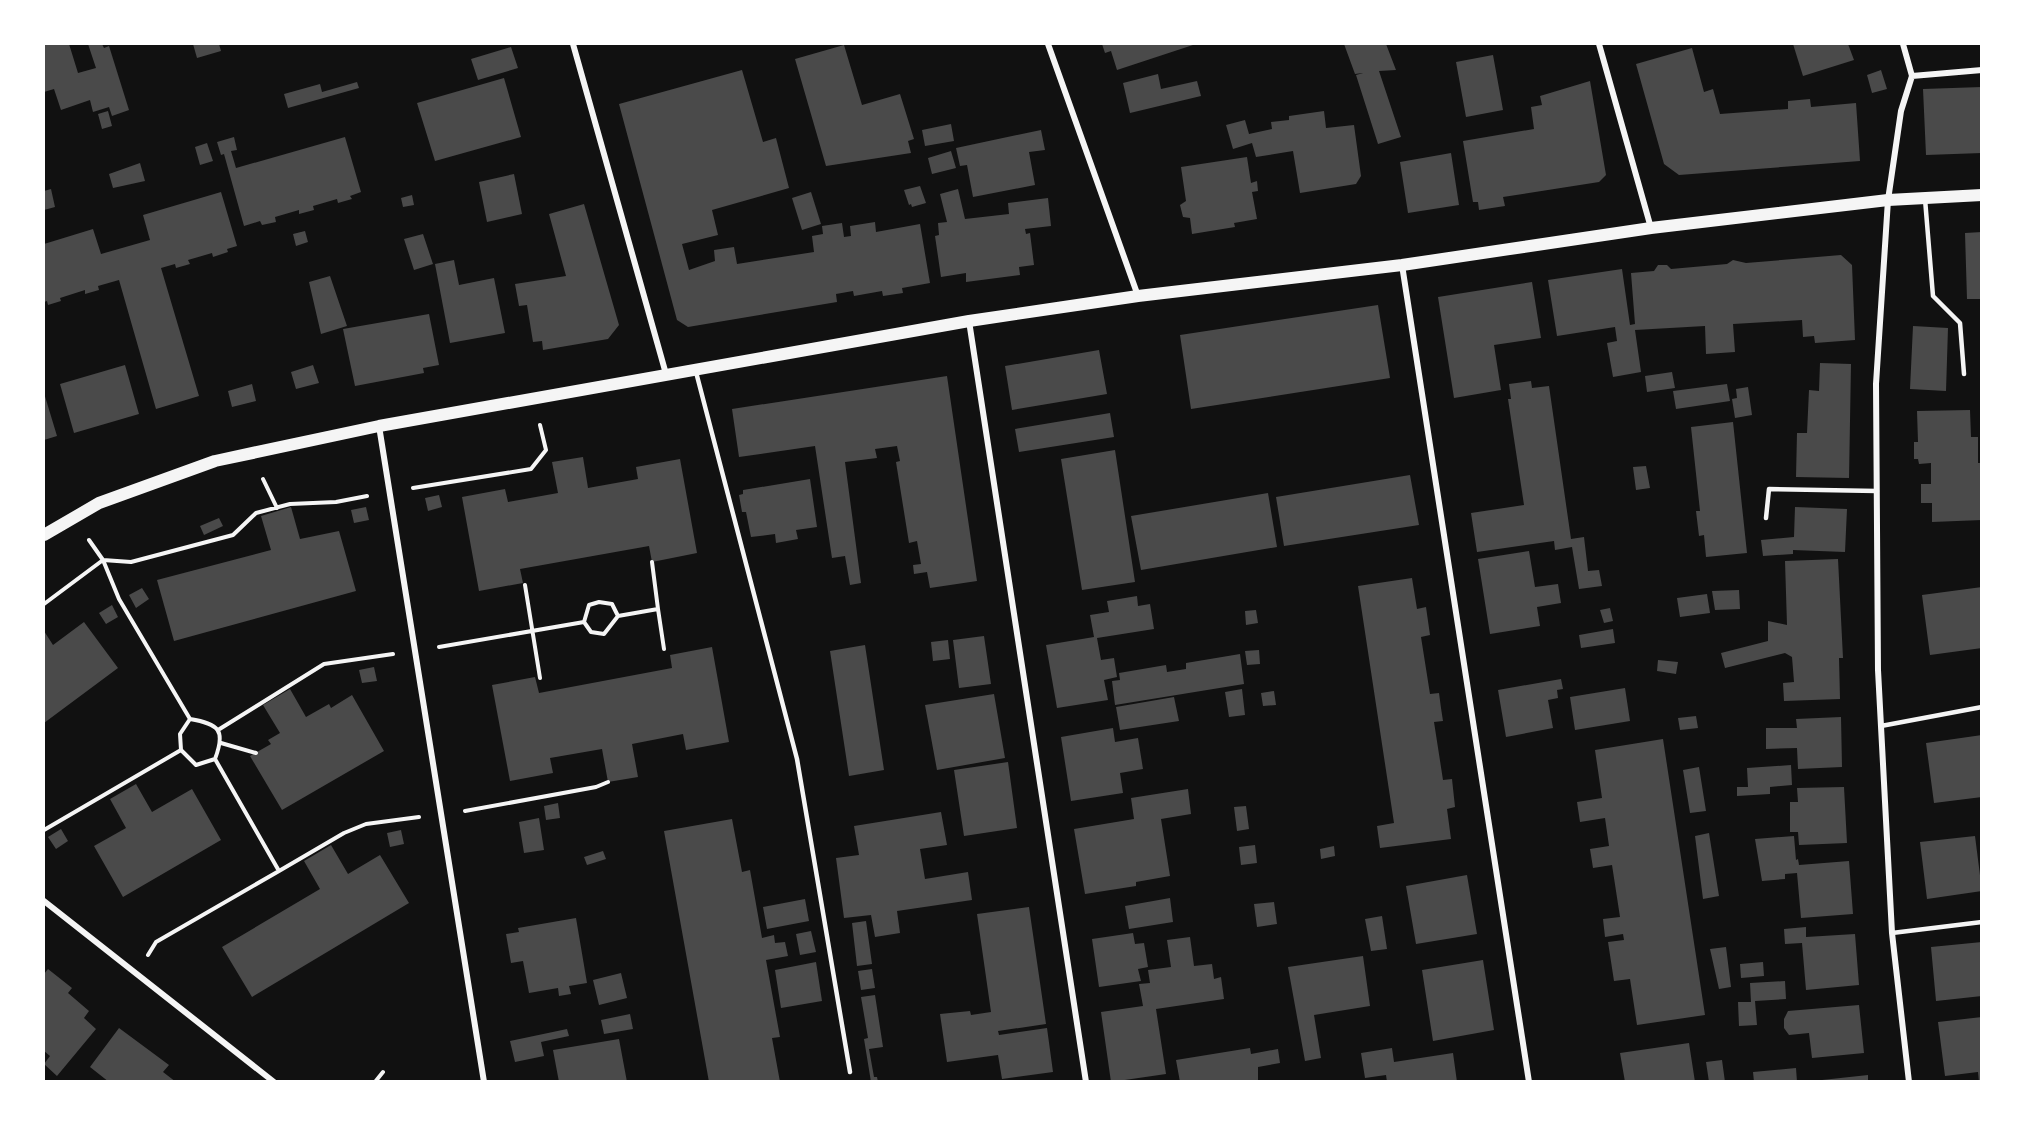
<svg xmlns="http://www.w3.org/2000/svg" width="2025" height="1125" viewBox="0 0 2025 1125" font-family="'Fira Sans Condensed',sans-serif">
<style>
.building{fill:#4a4a4a}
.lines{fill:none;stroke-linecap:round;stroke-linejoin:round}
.path{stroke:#f5f5f5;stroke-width:4}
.service{stroke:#f5f5f5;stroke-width:4.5}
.minor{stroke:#f5f5f5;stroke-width:6}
.secondary{stroke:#f5f5f5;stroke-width:12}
</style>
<rect width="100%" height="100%" fill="#111"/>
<path class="building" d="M44,44H69L78,73L96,68L88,44H102L104,48L109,46L129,110L112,116L109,107L93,112L90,100L61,110L54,89L44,92Z
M193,44H219L221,51L197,58Z
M1102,44H1196L1117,70L1111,51L1105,53Z
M1344,44H1386L1396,70L1379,71L1401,137L1378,144L1356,75L1363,73L1355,74Z
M1793,44H1848L1854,60L1803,76Z
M844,45L862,105L900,94L914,139L908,141L911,153L826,166L795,59Z
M511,47L518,68L478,80L471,59Z
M1692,48L1704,92L1713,89L1720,114L1788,109V101L1810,99L1811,107L1856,103L1860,161L1679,175L1664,164L1636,64Z
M1493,55L1503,110L1466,117L1456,62Z
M742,70L763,142L776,138L789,188L712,210L718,235L682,244L689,270L715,261L714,250L734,247L737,264L814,252L812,236L823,234L822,226L842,223L844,237L851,236L850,226L875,222L876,232L920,224L930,283L902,288L903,293L883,296L882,291L854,296L853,291L836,294L837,302L688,327L677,320L619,104Z
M1881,70L1887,89L1872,93L1867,75Z
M1158,74L1161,89L1197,81L1201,96L1130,113L1123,83Z
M504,78L521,137L435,161L417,103Z
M1590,81L1606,175L1599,182L1503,197L1505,206L1479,210L1478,202H1473L1463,141L1534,129L1531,107L1542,105L1540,96Z
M357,82L359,88L288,108L284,94L320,84L322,92Z
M1982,87V153L1926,155L1923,89Z
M108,111L112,126L102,129L98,114Z
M1324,111L1326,128L1354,125L1361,176L1356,184L1300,193L1293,151L1256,157L1252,143L1233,149L1226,125L1245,120L1249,134L1272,129L1271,122L1289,120V116Z
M951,124L954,141L925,146L922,130Z
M1041,130L1045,150L1029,152L1035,185L973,197L967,165L960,166L956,148Z
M234,137L237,150L231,151L236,168L345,137L361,192L350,196L352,199L338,203L337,199L313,206L314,210L299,214V210L275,217L276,222L262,225L260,221L244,226L224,154L221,155L217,142Z
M207,143L213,161L200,165L195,147Z
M951,151L956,168L932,174L928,158Z
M1451,153L1459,205L1408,213L1400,162Z
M1247,157L1251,183L1257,181L1258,191L1252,192L1257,219L1234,223L1235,227L1192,234L1190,218L1183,217L1180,205L1186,201L1181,167Z
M140,163L145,181L113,188L109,174Z
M514,174L522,214L487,222L479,182Z
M920,186L926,203L912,207L911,204L909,205L904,190Z
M51,189L55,207L44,210V191Z
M958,189L965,219L1009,214L1008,203L1048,198L1051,226L1025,229L1026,234L1030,233L1034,265L1019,267L1020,275L966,282V273L941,277L935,236L939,235L938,223L947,222L940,194Z
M221,192L237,246L227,249L228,252L213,257L212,253L188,260L190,264L176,268L175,264L161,268L199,396L156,409L119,280L98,286L99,290L85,294V290L60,298L61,301L48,305L47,301L44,302V244L93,229L101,254L150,240L143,215Z
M811,192L821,224L802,230L792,198Z
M412,195L414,205L403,207L401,198Z
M584,204L619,325L608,339L543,350L542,341L533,342L527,305L519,306L515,284L566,276L549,214Z
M305,231L308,242L296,246L293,234Z
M1982,232V299H1967L1965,233Z
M423,234L433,264L414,270L404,239Z
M1841,255L1852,265L1855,340L1815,343L1814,336L1803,337L1802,320L1733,324L1735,352L1706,354L1705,326L1635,330L1641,372L1613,377L1607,343L1617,341L1615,327L1557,336L1548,280L1622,269L1630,325L1635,324L1631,273L1654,271L1658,265H1667L1671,269L1727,264L1733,260L1746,263Z
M454,260L459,285L494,278L505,333L450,343L435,264Z
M330,276L347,326L321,334L309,282Z
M1532,282L1541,338L1494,345L1501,390L1454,398L1438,297Z
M1378,305L1390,378L1191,409L1180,335Z
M429,314L439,365L423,368L424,373L355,386L343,329Z
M1913,326L1948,328L1946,391L1910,389Z
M1099,350L1107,394L1012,410L1005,366Z
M1820,363L1851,364L1849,478L1796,477L1797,433H1807L1809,390L1819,391Z
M125,365L139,414L74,433L60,384Z
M313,365L319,383L296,389L291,372Z
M1672,372L1675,388L1647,392L1645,376Z
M947,376L977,581L930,588L927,572L914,574L913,565L921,564L917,541L909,543L896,462L900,461L897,446L875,449L877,458L845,462L861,583L850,585L845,556L832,558L815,446L739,457L732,409Z
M1531,381L1532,388L1549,386L1571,539L1584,537L1588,571L1599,570L1602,586L1579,589L1572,547L1555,550L1554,541L1477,552L1471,513L1524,505L1508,399H1511L1509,384Z
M252,384L256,401L232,407L228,391Z
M1727,384L1730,401L1676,409L1673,391Z
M1748,387L1752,415L1735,418L1732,399L1737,398L1736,389Z
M44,393L57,436L44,440Z
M1970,410L1971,437H1978V463H1982V520L1932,522V503H1921V484H1931V463L1919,464L1918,459H1914V442H1918L1917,411Z
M1110,413L1114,437L1019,452L1015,429Z
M1733,422L1747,553L1706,557L1704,535L1699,536L1696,511H1700L1691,427Z
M1115,450L1135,582L1082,590L1061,459Z
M583,457L588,488L638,479L636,467L680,459L697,553L652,562L649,546L520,569L523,583L479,591L462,497L505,489L508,502L558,493L552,462Z
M1646,466L1650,488L1636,490L1633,467Z
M1410,475L1419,525L1284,546L1276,497Z
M810,479L817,527L796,530L798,539L776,543L775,534L751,537L746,512H742L739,495L743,494V490Z
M1268,493L1277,547L1141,570L1131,516Z
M439,495L442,507L428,511L425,498Z
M291,507L300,539L339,531L356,591L174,641L157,580L271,550L261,516Z
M366,507L369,520L354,523L351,510Z
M1795,507L1847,509L1845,552L1793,550V554L1763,556L1761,540L1794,537Z
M219,518L223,526L204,535L200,526Z
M1529,551L1535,587L1558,584L1561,603L1537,607L1540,626L1490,634L1478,559Z
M1838,559L1843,658H1839L1840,699L1784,701L1783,683L1794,682L1792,657L1785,653L1725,668L1721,653L1768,641V621L1787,625L1785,561Z
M1412,578L1417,609L1426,607L1430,635L1421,637L1430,694L1439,693L1441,708L1443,721L1434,722L1443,780L1452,779L1455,807L1447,809L1451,839L1380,848L1377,826L1394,823L1358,586Z
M1982,587V648L1930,655L1922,595Z
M142,588L149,599L136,608L129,595Z
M1739,590L1740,609L1715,610L1712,591Z
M1707,594L1710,613L1680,617L1677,598Z
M1137,596L1138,606L1150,604L1154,629L1097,638L1101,660L1114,658L1117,677L1104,680L1108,700L1057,708L1046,645L1094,637L1090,615L1109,612L1107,601Z
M112,605L118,617L106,624L99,613Z
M1610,608L1613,621L1604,623L1600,610Z
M1256,610L1258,623L1246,625L1245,611Z
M84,622L118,668L44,723V631L53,645Z
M1613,629L1615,643L1581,648L1579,635Z
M984,636L991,684L959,688L953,640Z
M948,640L950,659L933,661L931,642Z
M865,645L884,770L849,776L830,651Z
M712,647L729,742L686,750L683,734L632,744L638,777L608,782L602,749L550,758L553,773L510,781L492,685L535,677L539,693L672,668L670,655Z
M1259,650L1260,664L1247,665L1245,651Z
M1240,654L1244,684L1115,705L1112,681L1120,680L1119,673L1166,665L1167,672L1186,669V663Z
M1658,660L1678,662L1676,674L1657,671Z
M374,667L377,681L362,683L359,670Z
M1561,679L1563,689L1557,690L1558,698L1548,700L1553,728L1506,737L1498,690Z
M1625,688L1630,721L1575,730L1570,697Z
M290,689L306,717L329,704L331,708L352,695L384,751L282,810L250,756L271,744L268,740L280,733L263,705Z
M1242,689L1245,715L1229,717L1225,692Z
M1274,691L1276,705L1263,706L1261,693Z
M994,694L1005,758L937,770L925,705Z
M1174,697L1179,721L1120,730L1116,707Z
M1696,716L1698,728L1680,730L1678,718Z
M1841,717L1842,767L1798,769L1797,748L1766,749V728H1797L1796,719Z
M1113,728L1115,742L1138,738L1143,769L1120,773L1123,793L1071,801L1061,737Z
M1982,735V797L1934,803L1926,743Z
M1663,739L1705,1015L1637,1025L1630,979L1614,981L1608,942L1624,940L1623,934L1605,937L1603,919L1620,917L1612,865L1593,868L1590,849L1609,846L1605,818L1580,822L1577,802L1602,798L1595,750Z
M1008,762L1017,828L964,836L954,770Z
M1791,765L1792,785L1770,787V794L1737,796V787H1748L1747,768Z
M1699,767L1706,811L1690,813L1683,770Z
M136,784L152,812L192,789L221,840L123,897L94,846L126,828L110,799Z
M1844,787L1847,843L1799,845L1798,832H1790V802H1798L1797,788Z
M1188,789L1191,814L1161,819L1170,876L1136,882V886L1085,894L1074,829L1134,819L1131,798Z
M558,803L560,818L546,820L544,806Z
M1246,806L1249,829L1237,831L1234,807Z
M941,812L947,845L920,849L925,879L968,872L972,900L897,911L900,933L875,937L871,915L844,918L836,858L859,855L854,826Z
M539,818L544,850L524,853L519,822Z
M732,819L742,872L750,870L762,938L774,935L775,943L785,942L788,956L766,960L780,1037L772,1038L780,1082H709L664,831Z
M61,829L68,841L56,849L48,837Z
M401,830L404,844L390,847L387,833Z
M1709,833L1719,896L1703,899L1695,836Z
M1794,836L1796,860L1798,859L1799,865L1849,861L1853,914L1801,918L1797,873L1785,874V879L1762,881L1755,839Z
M1975,836L1982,891L1927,899L1920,842Z
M331,845L348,874L380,855L409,903L252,997L222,947L320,889L304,861Z
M1255,845L1257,863L1241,865L1239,847Z
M1334,846L1335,856L1321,859L1320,849Z
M603,851L606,859L587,865L584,857Z
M1467,875L1477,934L1416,944L1406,886Z
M1170,898L1173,922L1129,929L1125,906Z
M805,899L809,921L767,929L763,907Z
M1274,902L1277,924L1257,927L1254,904Z
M1029,907L1046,1024L998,1031L999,1035L1047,1028L1053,1072L1002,1079L998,1055L947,1062L940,1014L970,1011L971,1015L991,1012L977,914Z
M1382,916L1387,949L1371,951L1365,919Z
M576,918L587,983L569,986L571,994L559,996L558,988L529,993L523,961L511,963L506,934L519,932L518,928Z
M866,921L872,964L857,966L852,923Z
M1806,927V937L1855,934L1859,985L1806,990L1802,943L1785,944L1784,929Z
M811,931L816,952L800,955L796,934Z
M1133,933L1135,944L1144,943L1148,967L1138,969L1141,981L1099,987L1092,939Z
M1190,937L1194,966L1212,964L1214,979L1221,977L1224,999L1156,1009L1166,1074L1111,1082L1101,1012L1143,1006L1139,984L1150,983L1148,970L1171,967L1167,940Z
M1982,942V996L1936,1001L1931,947Z
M1726,947L1731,987L1719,989L1710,949Z
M1363,956L1370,1006L1314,1015L1321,1058L1305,1061L1288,967Z
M1483,960L1494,1030L1433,1041L1422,970Z
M816,962L822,1001L781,1008L775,970Z
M1763,962L1764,976L1741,978L1740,964Z
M48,969L72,988L68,993L89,1011L84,1018L96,1029L57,1076L44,1064L50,1056L44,1051V974Z
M872,969L875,988L861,990L858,971Z
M621,973L627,998L599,1005L593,980Z
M1785,981L1786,999L1755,1001L1757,1025L1739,1026L1738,1002H1751L1750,983Z
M875,995L883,1047L869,1049L874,1077H877L878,1082H871L864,1039L868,1038L861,997Z
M1859,1005L1864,1053L1812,1058L1809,1033L1789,1035L1784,1028V1019L1788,1011Z
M630,1014L633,1029L604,1034L601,1020Z
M1982,1017V1082H1979L1978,1072L1945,1076L1938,1022Z
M119,1028L169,1065L163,1072L176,1082H109L90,1067Z
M567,1029L569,1036L541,1042L544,1056L515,1062L510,1041Z
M619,1039L627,1082H559L553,1050Z
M1689,1043L1695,1082H1625L1620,1053Z
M1250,1048L1251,1054L1278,1049L1280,1063L1258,1067V1082H1180L1176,1060Z
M1392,1048L1394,1062L1453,1053L1457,1082H1387L1386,1075L1365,1078L1361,1053Z
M1722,1060L1725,1082H1709L1706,1062Z
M1796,1068L1797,1082H1754L1753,1072Z
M1868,1075V1082H1822V1080Z"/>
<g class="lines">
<path class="path" d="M263,479L277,508
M413,488L531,469L546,450L540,425
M652,562L658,609
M525,585L540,678
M44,604L103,560L89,540
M584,622L589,605L599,602L612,604L618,616
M439,647L584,622L591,632L604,634L618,616L658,609L664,649
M218,730L324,664L393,654
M221,743L256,753
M181,750L180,734L190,719
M465,811L596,787L608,782
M44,830L181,750L196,765L215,759
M279,871L344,833L366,824L419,817
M148,955L156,942L279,871L215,759C226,730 219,724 190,719L119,599L103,560L131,562L233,535L256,513L290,504L336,502L367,496
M375,1082L383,1072"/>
<path class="service" d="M1925,199L1933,296L1960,323L1964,374
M696,372L797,759L850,1072
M1766,518L1769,489L1877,491
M1881,726L1982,707
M1892,933L1982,922"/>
<path class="minor" d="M573,44L666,374
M1048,44L1138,296
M1599,44L1651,228
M1903,44L1912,76L1901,111L1888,200L1876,384L1878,670L1892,933L1909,1082
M1912,76L1982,70
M1402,265L1529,1082
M969,321L1086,1082
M379,426L484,1082
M44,901L274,1082"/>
<path class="secondary" d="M44,535L99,503L215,461L379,426L969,321L1138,296L1402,265L1651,228L1888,200L1982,195"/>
</g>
<rect width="2025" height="1125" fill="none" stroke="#ffffff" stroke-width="90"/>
</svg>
